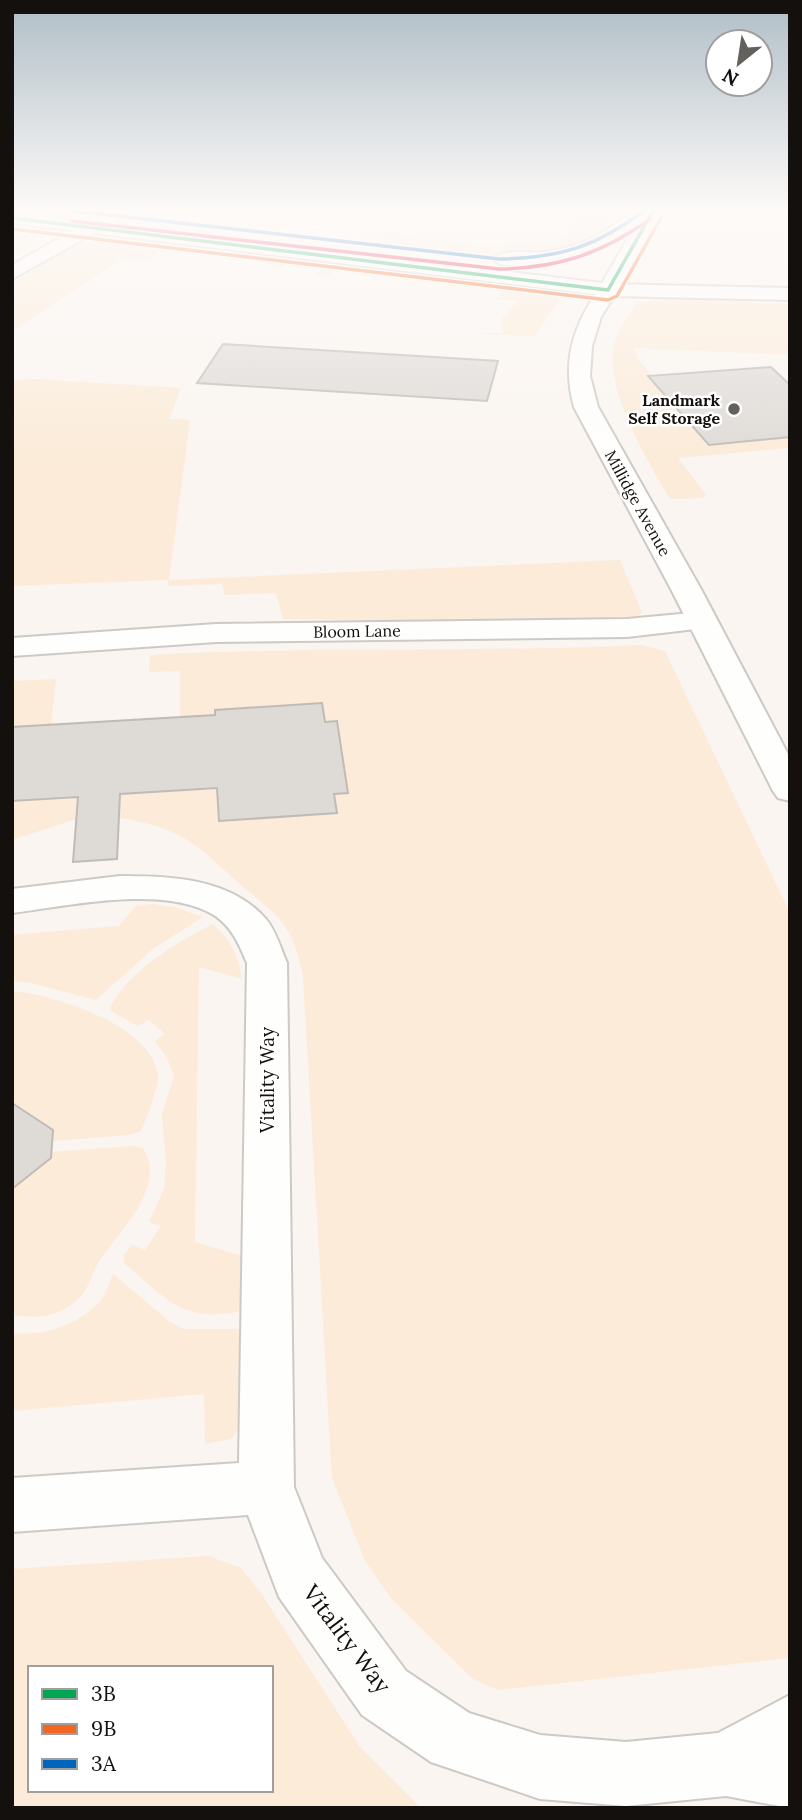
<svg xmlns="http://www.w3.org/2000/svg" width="802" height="1820" viewBox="0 0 802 1820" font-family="Lora,serif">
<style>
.green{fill:#fbebd8;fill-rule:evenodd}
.building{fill:#dedad6;stroke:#bfbbb7;stroke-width:2}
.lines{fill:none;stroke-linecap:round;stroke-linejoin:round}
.minor-casing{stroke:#cdcac6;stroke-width:4}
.tertiary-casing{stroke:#cdcac6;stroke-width:4}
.secondary-casing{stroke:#cdcac6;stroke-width:4}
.minor{fill:#fefefd;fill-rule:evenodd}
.tertiary{fill:#fefefd;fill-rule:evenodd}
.secondary{fill:#fefefd;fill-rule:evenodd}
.bus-1-casing{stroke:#fff;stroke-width:6}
.bus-2-casing{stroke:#fff;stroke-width:6}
.bus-3-casing{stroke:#fff;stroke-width:6}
.bus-4-casing{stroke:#fff;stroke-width:6}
.bus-1{stroke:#00a651;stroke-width:3.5}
.bus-2{stroke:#f26522;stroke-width:3.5}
.bus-3{stroke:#0065bd;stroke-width:3.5}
.bus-4{stroke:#e4002b;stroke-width:3.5}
.poi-dot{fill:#64605c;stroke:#fff;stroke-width:2.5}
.labels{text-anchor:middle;stroke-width:5;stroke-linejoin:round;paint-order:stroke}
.far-poi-label{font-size:16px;font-weight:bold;fill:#14100d;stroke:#fff;text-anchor:end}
.far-street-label{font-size:16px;fill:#14100d;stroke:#fff}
.street-label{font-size:19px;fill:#14100d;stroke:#fff}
.near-street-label{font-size:23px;fill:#14100d;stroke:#fff}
</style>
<rect width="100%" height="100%" fill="#faf5f0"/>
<path class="green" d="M586,211h27c-5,8 -10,21 -18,28 -33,31 -165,12 -209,6l-4,-7 3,-7 17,1 -3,5 101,9 3,-4h54z
M12,226l37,5 4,2 -41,25z
M148,226l111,13 39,9 -160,-20z
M93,236l200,25 -19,9 -6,-8 -111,-11 -3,7 -33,2 -109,71v-48l68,-42z
M328,265l211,26 15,3 6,6 -25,36 -52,-2 -3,-1h22v-15l16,-18 -22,-1 6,-8 -169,-20 -7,6 -11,-2z
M664,298l126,6v51l-156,-7 4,11 14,16 -4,1 61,68 81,-7v11l-112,10 28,37 -4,3 -32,1c-23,-40 -65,-106 -56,-153 3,-16 14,-31 23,-43z
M36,379l145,9 -12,31 21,1 -21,160 451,-20 22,52 -8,7 -121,3 -230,-3 -7,-26 -51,2 -3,-11 -54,2v-6l-156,6v-206z
M641,645l24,6 125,262v745l-292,32 -25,-11 -82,-81 -26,-37 -33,-83 -29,-502c-12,-60 -28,-60 -70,-98 -40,-37 -56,-51 -113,-60l1,-23 96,-7 2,33 117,-8 -2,-19 15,-1 -11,-72 -13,1 -3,-19 -107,7v5l-35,2v-46l-31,1 1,-17c164,-9 328,-2 491,-10z
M56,679l-5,46 -39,2v-46z
M78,797l-2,22 -64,21v-38z
M153,904l21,3 29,10 -49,31 -58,52 -65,-17 -19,-2v-46l107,-9 17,-20z
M213,924c18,17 25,30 29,55l-43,-12 -4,275 50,15 2,53c-65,14 -75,-7 -123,-47v-8l8,-10 13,5 16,-24 -12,-4 15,-33 2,-27 -4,-48 12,-38 -7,-18 -12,-17 10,-7 -16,-14 -11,6 -27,-15 -1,-4c21,-38 66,-64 103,-83z
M12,991c43,4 139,34 146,84 1,10 -12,47 -17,56l-12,4 -77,6 1,-11 -27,-18 -14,2z
M132,1146l11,2c24,39 -22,81 -41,109 -14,20 -10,34 -33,49 -17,12 -36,12 -57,9v-133l39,-30z
M113,1274l56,47 15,8h63l-1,92 -15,18 -26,5 -1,-50 -192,17v-78c31,4 70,-9 90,-34 5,-7 8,-17 11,-25z
M208,1556l33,12 20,25 99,154 61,61h-409v-239zM30,1668h241v122h-241z"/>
<path class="building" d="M223,344l275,17 -11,40 -290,-18z
M771,367l19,18v52l-81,8 -61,-69z
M322,703l3,19 12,-1 11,72 -14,1 3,19 -118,8 -2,-33 -97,6 -3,65 -44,3 5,-65 -66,4v-74l203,-12v-5z
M12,1103l41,27 -2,28 -39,31z"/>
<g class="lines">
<g class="minor-casing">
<path id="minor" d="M114,211l7,5 -3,4 -106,59v-14l94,-53z
M702,612l11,3 4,6 -4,6 -86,10 -411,5 -204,14v-18l204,-14 411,-5z
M120,876c51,0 110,2 146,43 10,12 15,30 21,44l7,524 28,71 84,113 63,42 71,22 86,7 92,-9 72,-38v113l-64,-12 -100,10 -86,-7 -109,-37 -69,-47 -83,-118 -31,-82 -236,17v-54l227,-15 8,-500c-8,-19 -15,-36 -33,-48 -50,-31 -147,-9 -202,-2v-24z"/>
</g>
<g class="tertiary-casing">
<path id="tertiary" d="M608,284l182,4v12l-176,-4 -13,21 -9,29 -2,30 8,31 104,184 88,167v43l-12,-3 -5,-7 -101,-200 -98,-184c-13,-47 0,-83 27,-121z"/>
</g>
<g class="secondary-casing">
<path id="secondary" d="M633,211h29l-44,79 -10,6 -596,-73v-10l590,70 32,-55c-35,25 -72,37 -115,37 -10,0 -19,2 -26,-6 9,-11 39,-5 52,-7 34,-4 62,-20 88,-41z"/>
</g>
<use href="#minor" class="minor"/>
<use href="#tertiary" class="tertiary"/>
<use href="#secondary" class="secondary"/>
<g class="bus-1-casing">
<path id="bus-1" d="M12,218l596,72 45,-79"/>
</g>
<g class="bus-2-casing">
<path id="bus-2" d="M12,229l596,71 9,-4 45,-80"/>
</g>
<g class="bus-3-casing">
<path id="bus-3" d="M74,211l425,48c61,-1 96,-12 145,-48"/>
</g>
<g class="bus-4-casing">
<path id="bus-4" d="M72,221l427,48c59,-1 103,-15 151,-50"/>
</g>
<use href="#bus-1" class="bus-1"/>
<use href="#bus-2" class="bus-2"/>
<use href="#bus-3" class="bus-3"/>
<use href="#bus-4" class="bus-4"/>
</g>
<linearGradient id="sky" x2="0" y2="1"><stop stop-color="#b0bec7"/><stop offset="0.45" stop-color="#fdfaf8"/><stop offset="1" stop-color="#fdfaf8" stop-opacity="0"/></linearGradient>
<rect width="802" height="466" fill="url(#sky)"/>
<circle class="poi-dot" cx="734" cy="409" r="7"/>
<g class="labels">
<g class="far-poi-label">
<text x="720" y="406">Landmark<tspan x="720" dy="18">Self Storage</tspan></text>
</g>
<g class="far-street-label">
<text transform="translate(638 503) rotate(61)" y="6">Millidge Avenue</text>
<text transform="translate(357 631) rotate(-1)" y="6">Bloom Lane</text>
</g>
<g class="street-label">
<text transform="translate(267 1080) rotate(-90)" y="7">Vitality Way</text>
</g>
<g class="near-street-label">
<text transform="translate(347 1639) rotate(53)" y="8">Vitality Way</text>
</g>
</g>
<rect width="802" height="1820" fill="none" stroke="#14100d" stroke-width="28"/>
<rect x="28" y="1666" width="245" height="126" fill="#ffffff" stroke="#a19f9e" stroke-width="2"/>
<rect x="42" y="1689" width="35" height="10" fill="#00a651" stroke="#a19f9e" stroke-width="2"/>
<text x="91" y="1701" font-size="21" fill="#14100d">3B</text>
<rect x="42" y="1724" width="35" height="10" fill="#f26522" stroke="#a19f9e" stroke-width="2"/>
<text x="91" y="1736" font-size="21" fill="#14100d">9B</text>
<rect x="42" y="1759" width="35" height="10" fill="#0065bd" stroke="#a19f9e" stroke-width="2"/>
<text x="91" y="1771" font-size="21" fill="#14100d">3A</text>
<g transform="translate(739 63) rotate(210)"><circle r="33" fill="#ffffff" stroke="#a19f9e" stroke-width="2"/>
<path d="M0-5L12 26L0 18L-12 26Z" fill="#64605c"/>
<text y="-10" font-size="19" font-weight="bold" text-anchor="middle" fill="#14100d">N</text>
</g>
</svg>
